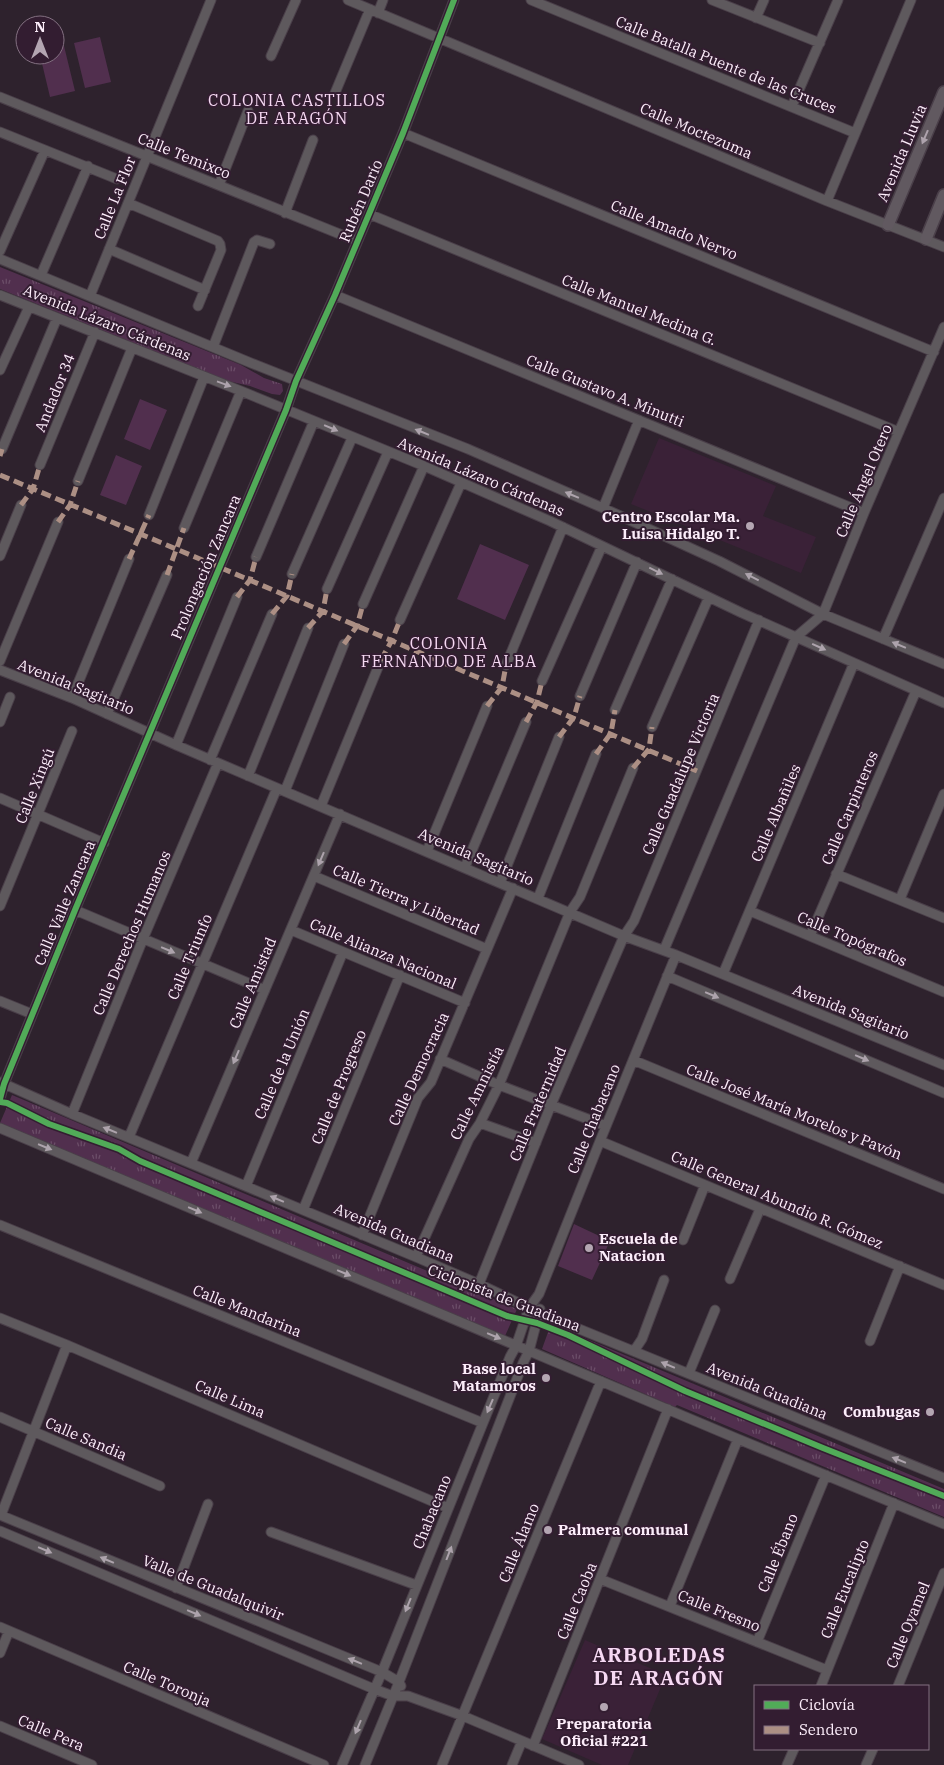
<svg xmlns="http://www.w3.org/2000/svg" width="944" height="1765" viewBox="0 0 944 1765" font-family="'IBM Plex Serif',serif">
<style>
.built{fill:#3a2137}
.grass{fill:#512f4e}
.park{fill:url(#park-tufts)}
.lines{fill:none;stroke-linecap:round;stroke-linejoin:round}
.minor-casing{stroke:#4a3f49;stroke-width:11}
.major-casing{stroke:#4a3f49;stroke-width:14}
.minor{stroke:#5e595d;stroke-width:9}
.major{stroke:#615960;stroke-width:11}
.quiet{stroke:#ac8f84;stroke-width:5;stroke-dasharray:10 5;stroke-linecap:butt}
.cycleway-casing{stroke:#331d31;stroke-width:9}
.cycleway{stroke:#51ab58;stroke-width:6}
.oneway{fill:#aea3ad}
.oneway2{fill:#ada3ac}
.poi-dot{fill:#b4a6b2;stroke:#331d31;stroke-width:2}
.labels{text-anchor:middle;stroke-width:4;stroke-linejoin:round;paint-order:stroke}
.street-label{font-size:15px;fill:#fcedfa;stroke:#331d31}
.poi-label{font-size:15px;font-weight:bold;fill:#fcedfa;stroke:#331d31;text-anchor:end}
.neighbourhood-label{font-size:16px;letter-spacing:1px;fill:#f6d9f3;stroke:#331d31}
.district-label{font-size:20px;font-weight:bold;letter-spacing:1px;fill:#f6d9f3;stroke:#331d31}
</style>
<defs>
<pattern id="park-tufts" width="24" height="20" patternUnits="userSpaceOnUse" patternTransform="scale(1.25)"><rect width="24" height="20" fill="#512f4e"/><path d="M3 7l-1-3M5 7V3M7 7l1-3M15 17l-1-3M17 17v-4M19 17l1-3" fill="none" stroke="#6b4d68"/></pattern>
</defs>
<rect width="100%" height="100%" fill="#2e222d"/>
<path class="built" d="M659,438l117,48 -13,30 53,21 -15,36 -170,-69z
M585,1640l81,35 -38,90h-26l-60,-26z"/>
<path class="grass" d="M100,37l11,45 -26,6 -11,-45z
M64,46l11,45 -25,6 -10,-42h15v-7z
M140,399l27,11 -17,40 -26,-11z
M116,455l26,11 -16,39 -26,-10z
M480,544l49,21 -24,55 -48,-21z
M574,1224l36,17 -18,39 -34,-14z"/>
<path class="park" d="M0,267l241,98 23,13 18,6 1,7 -3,4 -8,-1 -22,-8 -22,-5 -228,-92z
M12,1095l505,214 -12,27 -505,-213z
M551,1324l393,165v28l-267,-112 -2,2 -133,-58z"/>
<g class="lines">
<g class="minor-casing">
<path id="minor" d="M348,0l479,201 117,46
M531,0l324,133
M712,0l108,43
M378,13l5,-13
M756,18l8,-18
M271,56l25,-56
M335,93l35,-84
M0,97l357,144
M792,106l46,-106
M0,132l117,47
M403,133l531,219
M219,185l29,-74
M827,201l84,-201
M128,203l90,38 2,3 1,6 -23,56
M285,213l28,-73
M369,214l530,218
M109,249l96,41
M0,251l45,-101
M0,259l251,104 217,86 135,59 116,53 104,53 121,50
M41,275l47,-109
M0,295l241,96 183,75 126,55 192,92 202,90
M335,295l529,218
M90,296l121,-296
M213,347l41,-105 3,-2 13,4
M0,370l29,-63
M2,449l55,-131
M40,465l55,-133
M78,481l54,-133
M603,508l36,-88
M149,515l55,-138
M184,528l57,-137
M0,556l21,-51
M256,557l58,-136
M292,574l60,-136
M327,589l61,-137
M363,604l61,-138
M400,620l61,-137
M883,639l61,-141
M0,661l58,-139
M506,665l57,-138
M0,670l72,28 104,47 448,191 52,19 268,110
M542,681l60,-135
M580,696l57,-134
M72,698l57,-139
M615,710l57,-131
M107,714l60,-139
M0,722l10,-25
M652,727l57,-130
M176,745l61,-148
M210,760l62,-146
M248,776l60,-148
M285,791l59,-147
M0,798l104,45
M321,806l60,-146
M427,851l60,-145
M465,867l61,-145
M836,874l108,44
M314,876l173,73
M500,883l59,-146
M538,898l58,-144
M900,899l44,-105
M0,906l72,-175
M75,910l190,80
M750,911l194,81
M291,930l174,73
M810,936l106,-245
M664,950l132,-313 27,-23 41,-101 80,-186
M723,974l131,-311
M667,976l277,117
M0,1001l32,13
M440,1059l59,26 107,41
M633,1060l311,129
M0,1082l72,32 344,143 63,27 61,29 404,165
M0,1099l4,-15 71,-174 211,-500 10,-29 39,-86 68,-162 51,-133
M72,1114l71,-175 75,-176
M480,1123l56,20
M0,1128l738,311 206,85
M129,1137l148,-349
M600,1141l344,144
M191,1163l149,-349
M246,1186l97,-234
M303,1210l97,-235
M0,1225l483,198
M362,1235l56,-137 13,-16 82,-194
M683,1240l22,-55
M416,1257l53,-118 11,-16 19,-38 71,-173 10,-15 53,-129
M730,1279l30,-70
M479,1284l72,-179 73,-169 10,-15 125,-301
M0,1318l67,27 381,163
M870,1341l30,-75
M634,1351l8,-12 22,-59
M689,1373l26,-63
M0,1417l160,69
M0,1515l382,157 17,10 2,4
M1,1515l66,-170
M0,1531l374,158 19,7h15l55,20 116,49
M271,1532l145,53
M600,1579l227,91
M176,1588l32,-84
M670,1606l68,-167
M0,1627l324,138
M757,1642l69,-167
M0,1653l9,-22
M821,1686l73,-183
M898,1686l46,-113
M0,1726l92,39
M533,1746l135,-337
M342,1765l40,-93 101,-249 27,-66 6,-11 13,-38 10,-14 61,-153 76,-186
M365,1765l34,-83 124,-319 6,-12 11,-42
M442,1765l159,-384
M512,1765l10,-24
M787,1765l7,-16
M866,1765l7,-16"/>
</g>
<g class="major-casing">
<path id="major" d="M888,225l56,-133
M926,239l18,-44"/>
</g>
<use href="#minor" class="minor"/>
<use href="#major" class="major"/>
<path class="quiet" d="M0,456l2,-7
M0,475l219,92 478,204
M21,505l12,-16 7,-24
M58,522l12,-17 8,-24
M129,559l20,-44
M167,575l17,-47
M237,597l13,-17 6,-23
M272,614l15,-18 5,-22
M308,628l15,-17 4,-22
M344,644l13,-18 6,-22
M381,660l11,-20 8,-20
M487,706l15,-19 4,-22
M526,722l11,-20 5,-21
M559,737l15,-20 6,-21
M596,754l15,-21 4,-23
M633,768l16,-19 3,-22"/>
<g class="cycleway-casing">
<path id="cycleway" d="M0,1099l4,-15 71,-174 211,-500 10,-29 39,-86 68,-162 51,-133
M0,1102l7,1 42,21 70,25 21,12 367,155 30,7 31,12 117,56 138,57 121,48"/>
</g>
<use href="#cycleway" class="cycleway"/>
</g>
<defs><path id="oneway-solid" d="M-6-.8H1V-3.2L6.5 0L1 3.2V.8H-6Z" transform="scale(1.25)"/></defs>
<use class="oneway" href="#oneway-solid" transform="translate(925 137) rotate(113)"/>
<g class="oneway2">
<use href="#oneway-solid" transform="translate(224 384) rotate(20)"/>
<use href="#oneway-solid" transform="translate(331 428) rotate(23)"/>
<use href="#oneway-solid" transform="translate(422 432) rotate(-158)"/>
<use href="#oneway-solid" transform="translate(572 495) rotate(-157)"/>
<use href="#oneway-solid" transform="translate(656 571) rotate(26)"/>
<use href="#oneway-solid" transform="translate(752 577) rotate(-153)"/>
<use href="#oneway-solid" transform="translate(899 645) rotate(-157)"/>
<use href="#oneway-solid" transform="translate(819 647) rotate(24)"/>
<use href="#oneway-solid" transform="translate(321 859) rotate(113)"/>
<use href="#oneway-solid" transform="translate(168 950) rotate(23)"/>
<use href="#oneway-solid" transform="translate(712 995) rotate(23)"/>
<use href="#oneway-solid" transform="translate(236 1057) rotate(113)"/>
<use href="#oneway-solid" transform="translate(862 1058) rotate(23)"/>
<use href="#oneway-solid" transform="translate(110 1130) rotate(-158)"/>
<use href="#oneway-solid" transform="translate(45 1147) rotate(22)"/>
<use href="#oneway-solid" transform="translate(277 1199) rotate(-157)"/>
<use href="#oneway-solid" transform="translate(195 1210) rotate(23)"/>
<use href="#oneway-solid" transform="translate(344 1273) rotate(23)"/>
<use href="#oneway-solid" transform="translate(494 1336) rotate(23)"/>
<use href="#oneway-solid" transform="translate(668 1365) rotate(-157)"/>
<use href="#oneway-solid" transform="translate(490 1406) rotate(113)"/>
<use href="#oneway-solid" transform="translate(899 1460) rotate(-158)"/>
<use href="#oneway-solid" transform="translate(45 1550) rotate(23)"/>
<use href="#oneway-solid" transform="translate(449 1553) rotate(-69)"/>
<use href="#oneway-solid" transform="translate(107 1560) rotate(-157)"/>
<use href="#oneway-solid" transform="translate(408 1605) rotate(112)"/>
<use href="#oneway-solid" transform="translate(194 1613) rotate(23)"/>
<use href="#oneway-solid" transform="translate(355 1661) rotate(-158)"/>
<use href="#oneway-solid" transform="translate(358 1727) rotate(113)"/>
</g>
<g class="poi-dot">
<circle cx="750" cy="526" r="5"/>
<circle cx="589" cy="1248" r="5"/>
<circle cx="546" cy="1378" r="5"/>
<circle cx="930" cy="1412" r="5"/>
<circle cx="548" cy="1530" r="5"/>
<circle cx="604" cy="1707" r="5"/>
</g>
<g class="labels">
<g class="street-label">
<text transform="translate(726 65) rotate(22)" y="5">Calle Batalla Puente de las Cruces</text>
<text transform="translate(696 131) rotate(23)" y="5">Calle Moctezuma</text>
<text transform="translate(902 153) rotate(-67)" y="5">Avenida Lluvia</text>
<text transform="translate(184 156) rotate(22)" y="5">Calle Temixco</text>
<text transform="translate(115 198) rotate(-68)" y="5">Calle La Flor</text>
<text transform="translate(361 201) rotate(-67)" y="5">Rubén Darío</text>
<text transform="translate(674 230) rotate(22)" y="5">Calle Amado Nervo</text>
<text transform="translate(639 310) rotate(22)" y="5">Calle Manuel Medina G.</text>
<text transform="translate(107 323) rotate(22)" y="5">Avenida Lázaro Cárdenas</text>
<text transform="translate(605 391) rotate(22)" y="5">Calle Gustavo A. Minutti</text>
<text transform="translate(55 393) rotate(-68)" y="5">Andador 34</text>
<text transform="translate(481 477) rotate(23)" y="5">Avenida Lázaro Cárdenas</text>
<text transform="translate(864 481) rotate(-67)" y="5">Calle Ángel Otero</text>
<text transform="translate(206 567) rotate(-67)" y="5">Prolongación Zancara</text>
<text transform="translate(76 687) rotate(22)" y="5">Avenida Sagitario</text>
<text transform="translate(681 774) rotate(-67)" y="5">Calle Guadalupe Victoria</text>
<text transform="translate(35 786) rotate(-68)" y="5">Calle Xingú</text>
<text transform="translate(850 808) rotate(-67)" y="5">Calle Carpinteros</text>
<text transform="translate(776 813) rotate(-67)" y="5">Calle Albañiles</text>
<text transform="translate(476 857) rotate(23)" y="5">Avenida Sagitario</text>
<text transform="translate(406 900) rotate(23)" y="5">Calle Tierra y Libertad</text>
<text transform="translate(65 903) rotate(-67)" y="5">Calle Valle Zancara</text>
<text transform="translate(132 933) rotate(-67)" y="5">Calle Derechos Humanos</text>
<text transform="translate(852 939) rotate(23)" y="5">Calle Topógrafos</text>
<text transform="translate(383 954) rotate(23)" y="5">Calle Alianza Nacional</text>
<text transform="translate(190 957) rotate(-67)" y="5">Calle Triunfo</text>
<text transform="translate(253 983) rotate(-67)" y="5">Calle Amistad</text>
<text transform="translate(851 1012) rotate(22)" y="5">Avenida Sagitario</text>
<text transform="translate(282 1064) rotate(-67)" y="5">Calle de la Unión</text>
<text transform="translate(419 1069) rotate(-65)" y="5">Calle Democracia</text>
<text transform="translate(339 1087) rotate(-68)" y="5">Calle de Progreso</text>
<text transform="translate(477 1093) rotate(-64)" y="5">Calle Amnistía</text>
<text transform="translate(538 1104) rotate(-67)" y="5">Calle Fraternidad</text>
<text transform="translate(794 1112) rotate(22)" y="5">Calle José María Morelos y Pavón</text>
<text transform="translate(594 1119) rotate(-68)" y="5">Calle Chabacano</text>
<text transform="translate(777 1200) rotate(23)" y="5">Calle General Abundio R. Gómez</text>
<text transform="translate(394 1233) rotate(23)" y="5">Avenida Guadiana</text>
<text transform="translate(504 1298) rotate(21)" y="5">Ciclopista de Guadiana</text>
<text transform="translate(247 1311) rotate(22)" y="5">Calle Mandarina</text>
<text transform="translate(767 1391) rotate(22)" y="5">Avenida Guadiana</text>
<text transform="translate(230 1399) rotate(23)" y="5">Calle Lima</text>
<text transform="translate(86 1439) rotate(23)" y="5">Calle Sandia</text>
<text transform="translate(432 1512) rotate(-68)" y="5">Chabacano</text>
<text transform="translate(519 1543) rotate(-68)" y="5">Calle Álamo</text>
<text transform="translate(778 1553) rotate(-68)" y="5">Calle Ébano</text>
<text transform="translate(213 1588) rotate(22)" y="5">Valle de Guadalquivir</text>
<text transform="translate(845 1589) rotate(-68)" y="5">Calle Eucalipto</text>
<text transform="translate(577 1601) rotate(-68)" y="5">Calle Caoba</text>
<text transform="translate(719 1611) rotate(22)" y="5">Calle Fresno</text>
<text transform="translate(908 1625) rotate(-68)" y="5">Calle Oyamel</text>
<text transform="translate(167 1684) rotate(23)" y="5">Calle Toronja</text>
<text transform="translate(51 1733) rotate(23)" y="5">Calle Pera</text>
</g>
<g class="poi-label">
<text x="740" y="522">Centro Escolar Ma.<tspan x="740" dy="17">Luisa Hidalgo T.</tspan></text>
<text x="599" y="1244" text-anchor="start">Escuela de<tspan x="599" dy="17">Natacion</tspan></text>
<text x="536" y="1374">Base local<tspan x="536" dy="17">Matamoros</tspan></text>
<text x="920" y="1417">Combugas</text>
<text x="558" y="1535" text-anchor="start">Palmera comunal</text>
<text x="604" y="1729" text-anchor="middle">Preparatoria<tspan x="604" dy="17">Oficial #221</tspan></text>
</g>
<g class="neighbourhood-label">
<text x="297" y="106">COLONIA CASTILLOS<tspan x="297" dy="18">DE ARAGÓN</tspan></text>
<text x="449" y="649">COLONIA<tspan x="449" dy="18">FERNANDO DE ALBA</tspan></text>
</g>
<g class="district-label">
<text x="659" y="1662">ARBOLEDAS<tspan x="659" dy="23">DE ARAGÓN</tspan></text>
</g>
</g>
<rect x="754" y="1685" width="175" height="65" fill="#331d31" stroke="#837081"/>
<rect x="764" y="1701" width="25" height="8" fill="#51ab58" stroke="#837081"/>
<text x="799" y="1710" font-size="15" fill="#fcedfa">Ciclovía</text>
<rect x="764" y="1726" width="25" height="8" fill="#ac8f84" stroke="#837081"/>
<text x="799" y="1735" font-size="15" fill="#fcedfa">Sendero</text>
<g transform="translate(40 40)"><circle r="24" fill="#331d31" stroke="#837081"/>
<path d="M0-4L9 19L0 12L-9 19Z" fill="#b4a6b2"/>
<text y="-8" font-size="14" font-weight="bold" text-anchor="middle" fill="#fcedfa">N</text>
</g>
</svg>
